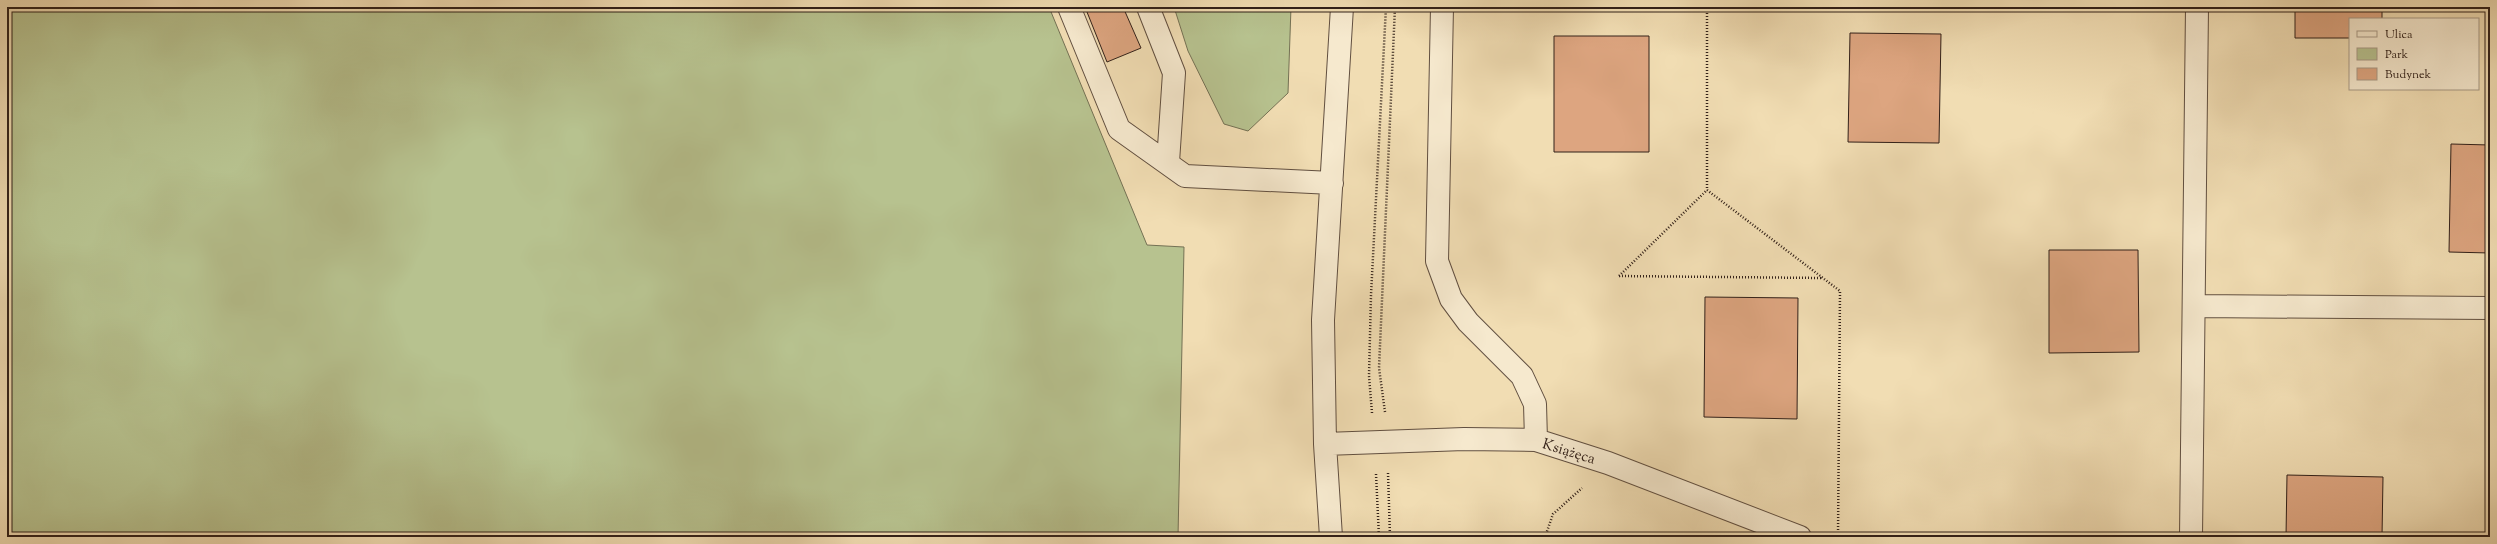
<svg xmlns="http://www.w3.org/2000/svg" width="2497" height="544" viewBox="0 0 2497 544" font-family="'Sorts Mill Goudy',serif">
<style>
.green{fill:#b7c28f;stroke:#747154}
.building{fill:#dda580;stroke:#312019}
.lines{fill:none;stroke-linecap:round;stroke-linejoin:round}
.minor-casing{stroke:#614f40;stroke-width:24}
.path{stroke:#312019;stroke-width:2.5;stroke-dasharray:1 2;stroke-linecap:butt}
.minor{stroke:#f6e9ce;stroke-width:22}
.labels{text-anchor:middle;stroke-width:4;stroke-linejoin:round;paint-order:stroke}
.street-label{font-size:15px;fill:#312019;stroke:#f6e9ce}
</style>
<rect width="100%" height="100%" fill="#f1ddb3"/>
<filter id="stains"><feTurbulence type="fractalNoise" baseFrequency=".005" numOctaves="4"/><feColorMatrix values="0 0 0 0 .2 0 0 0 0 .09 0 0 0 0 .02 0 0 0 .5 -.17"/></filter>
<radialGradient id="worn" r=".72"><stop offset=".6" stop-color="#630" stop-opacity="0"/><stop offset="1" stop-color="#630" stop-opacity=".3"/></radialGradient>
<path class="green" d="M7,7h1042l98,238 37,2 -6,290h-1171z
M1174,7h117l-3,86 -40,38 -24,-7 -36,-73z"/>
<path class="building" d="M1085,7h38l18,41 -34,14z
M2295,7h87v12h-32v19h-55z
M1850,33l91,1 -2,109 -91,-1z
M1554,36h95v116h-95z
M2451,144l39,1v108l-41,-1z
M2049,250h89l1,102 -90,1z
M1705,297l93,1 -1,121 -93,-2z
M2287,475l96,2 -1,60h-96z"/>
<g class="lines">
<g class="minor-casing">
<path id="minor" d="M1069,7l50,122 66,47 147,7
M1148,7l26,66 -6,89
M1442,7l-5,254 14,38 17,23 54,54 13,28 1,36
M2195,306l295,2
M1325,444l139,-5 72,1 72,23 192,74
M1331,537l-6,-93 -2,-124 19,-313
M2191,537l6,-530"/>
</g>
<path class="path" d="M1707,7v183l133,101 -2,246
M1619,276l203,2
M1619,276l88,-86
M1385,412l-6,-44 16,-361
M1372,413l-3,-37 2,-81 15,-288
M1388,473l2,64
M1376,474l3,63
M1545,537l8,-23 29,-26"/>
<use href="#minor" class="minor"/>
</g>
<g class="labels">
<g class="street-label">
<text transform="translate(1569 451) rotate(17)" y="5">Książęca</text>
</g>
</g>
<rect width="2497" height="544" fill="none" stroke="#f1ddb3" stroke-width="24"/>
<rect x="8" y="8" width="2481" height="528" fill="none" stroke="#312019" stroke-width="2"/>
<rect x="12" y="12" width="2473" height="520" fill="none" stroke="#312019"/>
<rect x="2349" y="18" width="130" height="72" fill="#f6e9ce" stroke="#a79986"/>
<rect x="2357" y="31" width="20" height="6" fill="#f6e9ce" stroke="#a79986"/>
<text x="2385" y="38" font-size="12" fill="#312019">Ulica</text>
<rect x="2357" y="48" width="20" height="12" fill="#b7c28f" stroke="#a79986"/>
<text x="2385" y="58" font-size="12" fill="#312019">Park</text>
<rect x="2357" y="68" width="20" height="12" fill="#dda580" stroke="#a79986"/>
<text x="2385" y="78" font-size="12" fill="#312019">Budynek</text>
<rect width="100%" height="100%" filter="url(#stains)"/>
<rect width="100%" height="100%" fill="url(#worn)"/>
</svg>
